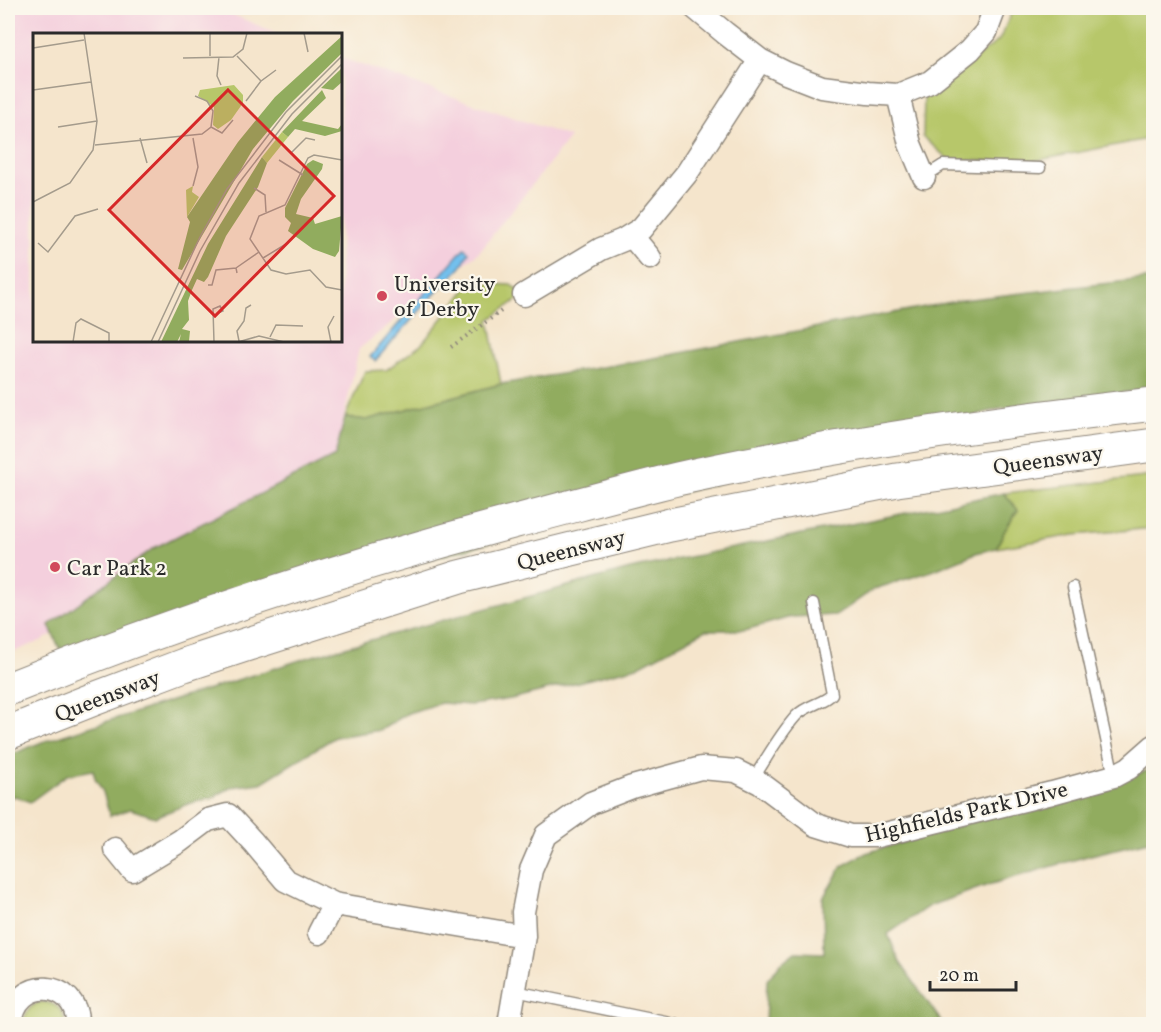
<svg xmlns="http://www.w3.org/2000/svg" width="1161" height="1032" viewBox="0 0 1161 1032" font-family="Vollkorn,serif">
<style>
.built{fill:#f4cfdd}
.green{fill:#b7c76a;stroke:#71794a;stroke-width:1.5}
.forest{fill:#91ac5e;stroke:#5e6c44;stroke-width:1.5}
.water{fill:#73c0ed;stroke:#4f768c;stroke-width:1.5}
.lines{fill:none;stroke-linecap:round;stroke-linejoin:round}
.lane-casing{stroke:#90887c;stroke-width:13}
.street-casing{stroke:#90887c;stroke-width:25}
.highway-casing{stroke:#90887c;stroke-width:35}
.path{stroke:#90887c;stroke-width:4;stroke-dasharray:1.5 4.5;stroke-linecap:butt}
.lane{stroke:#fff;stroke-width:10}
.street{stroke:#fff;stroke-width:22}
.highway{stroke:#fff;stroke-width:33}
.poi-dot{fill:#d1495b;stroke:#fbf7ec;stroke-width:2}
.labels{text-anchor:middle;stroke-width:4.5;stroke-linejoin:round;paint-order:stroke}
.poi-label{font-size:22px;fill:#2b2b2b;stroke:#fbf7ec;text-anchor:start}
.street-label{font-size:22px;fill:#2b2b2b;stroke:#fbf7ec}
.inset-road{fill:none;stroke:#a49b8c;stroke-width:1.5}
.view{fill:#d62828;fill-opacity:0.15;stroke:#d62828;stroke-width:3}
.inset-edge{fill:none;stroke:#2b2b2b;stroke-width:3}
</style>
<rect width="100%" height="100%" fill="#fbf7ec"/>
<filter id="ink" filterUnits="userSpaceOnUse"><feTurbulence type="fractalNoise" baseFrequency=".0167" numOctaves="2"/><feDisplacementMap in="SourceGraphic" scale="12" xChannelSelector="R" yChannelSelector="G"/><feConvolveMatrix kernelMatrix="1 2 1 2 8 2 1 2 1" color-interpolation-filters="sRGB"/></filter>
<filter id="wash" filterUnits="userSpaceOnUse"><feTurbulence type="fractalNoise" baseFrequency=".008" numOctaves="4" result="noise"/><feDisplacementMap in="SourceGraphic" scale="24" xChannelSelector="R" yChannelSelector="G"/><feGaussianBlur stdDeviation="1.35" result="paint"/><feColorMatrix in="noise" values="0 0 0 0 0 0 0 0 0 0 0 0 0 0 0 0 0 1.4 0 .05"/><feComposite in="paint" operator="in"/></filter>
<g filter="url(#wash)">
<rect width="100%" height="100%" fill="#f5e5cc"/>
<path class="built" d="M8,8h209l61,26h-244v306h306l1,-282 229,79 -91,115 -120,97 -24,107 -292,184 -35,14z"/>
<path class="green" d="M1011,8h142v130l-124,24 -80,-2 -26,-23 1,-40 75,-57 11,-23z
M471,283l40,2 13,10 -35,25 12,64 -135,36 -21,-3 20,-46 21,-1 35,-25z
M1153,476v52l-79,7 -78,13 9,-18 13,-20 -14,-17z
M40,1002c15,0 24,7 25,22h-41c0,-11 5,-18 16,-22z"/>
<path class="forest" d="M1153,278v111l-154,20 -936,247 -14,-31 105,-77 181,-92 10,-39 21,3 135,-36 137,-23 324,-61z
M1004,493l14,17 -13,20 -9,18 -20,5 -44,18 -58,18 -37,26 -46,2 -46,13h-39l-69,37 -126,32 -39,6 -31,-2 -33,10 -27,17 -46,7 -74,46 -30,4 -17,10 -26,7 -33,13 -25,-8 -20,7 -7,-24 -8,-14 -2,-8 -26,5 -37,27 -15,-6 -7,3v-43l34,-14 274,-87 314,-86z
M1153,765v75l-62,15 -103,30 -59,21 -41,28 11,27 44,63h-178l2,-44 14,-17 14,-11 29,1 -1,-55 19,-32 24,-13 280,-82z"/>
<path class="water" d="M464,248l5,4 -8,15 -29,30 -57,64 -5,-4z"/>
</g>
<g filter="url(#ink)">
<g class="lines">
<g class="lane-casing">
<path id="lane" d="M924,177l19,-12 97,3
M1073,587l41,189
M753,779c14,-21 26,-44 43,-63 10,-11 29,-13 36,-22l-18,-91
M515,991l161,33"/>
</g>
<g class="street-casing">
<path id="street" d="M695,8l30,25 35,27 26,13 36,14 46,6 30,2 32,-13 40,-32 16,-18 9,-24
M898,95l12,49 14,33
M631,235l19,23
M524,295l77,-46 22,-9 18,-11 46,-56 73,-113
M115,849l17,21 48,-29 28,-21 20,-5 25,27 32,38 49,24
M319,933l15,-29 190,32
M11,1024c3,-50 68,-44 66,0
M509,1024l15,-88 -1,-24 8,-42 15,-35 45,-32 41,-16 69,-19 35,3 24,12 56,42 35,11h26l175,-43 62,-17 15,-8 25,-22"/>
</g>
<g class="highway-casing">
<path id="highway" d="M8,689c165,-67 335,-122 508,-168 54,-14 107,-29 161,-42 157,-35 317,-57 477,-75
M8,733l86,-34 90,-34 61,-20 214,-68 129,-32 82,-20 227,-45 257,-35"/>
</g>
<path class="path" d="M1018,14l12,-6
M451,347l53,-38"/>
<use href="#lane" class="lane"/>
<use href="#street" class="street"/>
<use href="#highway" class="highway"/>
</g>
</g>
<g class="poi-dot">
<circle cx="382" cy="296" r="6"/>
<circle cx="55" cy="567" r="6"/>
</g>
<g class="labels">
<g class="poi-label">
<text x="394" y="291">University<tspan x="394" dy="25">of Derby</tspan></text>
<text x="67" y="575">Car Park 2</text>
</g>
<g class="street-label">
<text transform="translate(1048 459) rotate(-8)" y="8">Queensway</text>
<text transform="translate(571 549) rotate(-14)" y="8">Queensway</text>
<text transform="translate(107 695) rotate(-21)" y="8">Queensway</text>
<text transform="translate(966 811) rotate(-13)" y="8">Highfields Park Drive</text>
</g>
</g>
<g transform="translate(33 33)">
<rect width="309" height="309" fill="#f5e5cc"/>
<path d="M201,52l9,10v8l-12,17 -13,9 -5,-4 1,-18 -16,-11 2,-6zM249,99l6,5 -21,26 -5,-6zM160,153l-1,6 7,5 -12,20 -1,-27z" fill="#b7c76a"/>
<path d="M309,3v17l-49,48 -40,48 -71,121 -4,-1 12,-47 -3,-5 51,-75 37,-45zM309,35v14l-9,8 -12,-2zM289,57l4,8 -24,23 36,8 4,-5v7l-17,5 -30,-7 -7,8 -6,-5zM229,124l5,6 -9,24 -32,49 -18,41 -4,5 -7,-3 -5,11 -4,11 1,19 -7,9 8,2 -1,10 -10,1 2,-8 -4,8h-16l47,-98zM280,127l10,4 -1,5 -21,30 -5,15 17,4 2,6 27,-8 -3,35 -4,6 -22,-8 -25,-18 3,-8 -6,-6v-9l22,-44z" fill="#91ac5e"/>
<path class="inset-road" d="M177,0v23M271,0l4,19M0,15l51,-8M204,23l24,25 15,-11M186,24l-2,19 4,9M150,25l50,-1 10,-8 4,-16M0,57l58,-8M213,68l15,-20M25,94l39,-6M178,94l11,6 11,-13M107,105l7,25M62,112l107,-11 9,-7 2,-16 -6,-10 -12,-5M258,120l15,-15 9,2M246,127l24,15M309,127l-28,-5 -6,3 -23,47 -26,11 -9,23 21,31 15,4 24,-4 16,17 16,3M160,153l5,-19 -5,-29M221,155l11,7 1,17M0,169l37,-19 23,-33 4,-29 -13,-88M5,210l10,9 27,-36 23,-7M230,225l23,-14M204,240l-1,-5 23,-16M175,252h4l4,-15 20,-2M237,304l6,-12 27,1M206,308l-2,-10 7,-10 2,-13 5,-3M40,309l3,-19 5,-4 28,14v9M118,309l49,-105 27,-48 59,-77 56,-56M125,309l42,-91 39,-68 53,-69 50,-50M181,309l-1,-33 7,-3 3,5 -7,3M205,309l21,-6 25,6M298,309l-3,-15 6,-11"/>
<path class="view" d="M195,57l106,106 -119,120 -106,-106z"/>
<rect width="309" height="309" class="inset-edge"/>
</g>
<rect width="1161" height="1032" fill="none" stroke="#fbf7ec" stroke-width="30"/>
<path d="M930 981v9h86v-9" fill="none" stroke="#2b2b2b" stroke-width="3"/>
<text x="939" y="981" font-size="18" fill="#2b2b2b" stroke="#fbf7ec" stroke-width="4.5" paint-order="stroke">20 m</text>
</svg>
